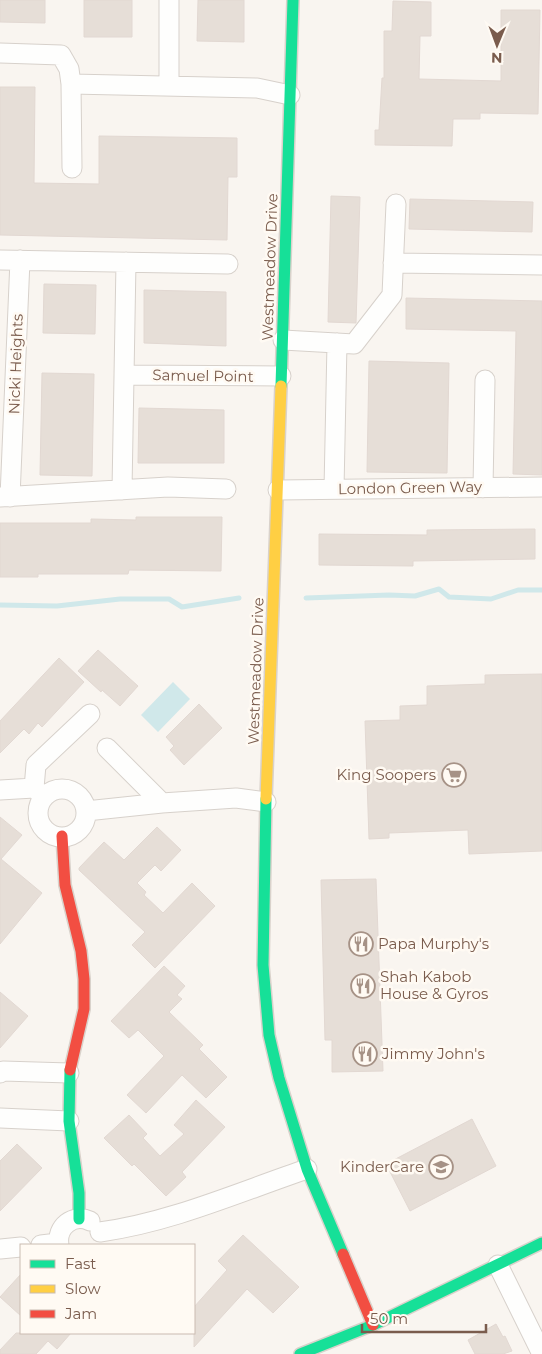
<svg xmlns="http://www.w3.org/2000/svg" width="542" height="1354" viewBox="0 0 542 1354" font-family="Montserrat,sans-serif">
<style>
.water{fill:#d0e8ea}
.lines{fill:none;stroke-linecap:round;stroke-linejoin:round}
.stream{stroke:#d0e8ea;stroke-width:5}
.building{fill:#e6ded7;stroke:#e2d8d2}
.street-casing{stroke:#d7d1cb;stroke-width:21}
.fast-casing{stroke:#d9d2cb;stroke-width:14}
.slow-casing{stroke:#d9d2cb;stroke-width:14}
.jam-casing{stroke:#d9d2cb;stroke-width:14}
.street{stroke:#fefefd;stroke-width:19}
.fast{stroke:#16e098;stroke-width:11}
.slow{stroke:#ffcf43;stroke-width:11}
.jam{stroke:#f24e42;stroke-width:11}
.labels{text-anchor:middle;stroke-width:5;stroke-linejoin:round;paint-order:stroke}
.street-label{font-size:15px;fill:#7a5c4d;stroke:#fffaf3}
.poi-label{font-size:15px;fill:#7a5c4d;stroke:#fffaf3;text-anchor:start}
</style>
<rect width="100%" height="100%" fill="#f9f5f0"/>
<path class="water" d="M173,682l17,17 -32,33 -17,-17z"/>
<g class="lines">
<path class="stream" d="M306,598l83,-3 26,1 24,-7 10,8 42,2 27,-9h24
M0,605l57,1 63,-7h49l13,8 57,-9"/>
</g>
<path class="building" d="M0,0h45v23l-45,-1z
M84,0h48v37h-48z
M198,0h46v42l-47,-1z
M393,1l38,1v34h-11l-1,43 82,2v-71h39l-2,104 -58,-1v6h-27l-1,27 -77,-1v-15h4l3,-52h2v-47h8z
M0,87h35l-1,96 65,1v-48l138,2v39h-9l-1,63 -227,-5z
M331,196l29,1 -4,126 -28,-1z
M410,199l123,3 -1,30 -123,-3z
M44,284l52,1 -1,49 -52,-1z
M144,290l82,2v54l-82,-3z
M406,298l136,3v174l-29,-1 3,-143 -110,-2z
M369,361l80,2 -2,110 -80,-1z
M42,373l52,1 -2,102 -52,-1z
M139,408l85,2v53h-86z
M136,517h86l-1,54 -92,-1 -1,4h-90v3h-38v-54h91v-4l45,1z
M535,529v30l-122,2v5l-94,-1v-31l108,1v-5z
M98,650l40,36 -18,20 -18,-16 -1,2 -23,-21z
M59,658l25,24 -42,45 -4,-4 -9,11 -5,-5 -24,24v-32z
M542,674v177l-73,3 -1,-24 -79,3v5l-20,1 -4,-118 35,-1v-14l27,-1v-19l58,-2v-9z
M199,704l23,24 -38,37 -14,-15 4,-4 -8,-9z
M0,817l22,18 -21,24 41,34 -42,51z
M157,827l24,23 -20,21 -6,-6 -18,18 9,9 -2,3 19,18 29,-30 23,23 -60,62 -23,-23 13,-13 -66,-62v-2l25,-26 20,18z
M376,879l7,192 -51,1v-32h-7l-4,-160z
M164,966l21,20 -8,9 5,4 -13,13 34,33 -4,4 28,28 -21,21 -24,-23 -36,38 -19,-18 37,-39 -26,-26 -9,8 -18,-17z
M0,992l28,24 -28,32z
M196,1100l29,27 -43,45 4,5 -20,19 -32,-32 -2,2 -28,-28 25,-23 18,19 -4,4 17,18 24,-22 -10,-9z
M472,1119l24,47 -86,45 -24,-47z
M17,1144l25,24 -42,43v-50z
M243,1235l56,52 -26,26 -26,-24 -53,58v-40l33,-37 -9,-9z
M21,1274v42l-21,-19z
M496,1324l7,13 2,-1 7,15 -9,3h-28l-7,-14z
M16,1333h55l-14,16 -9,-8 -12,13h-36v-4z"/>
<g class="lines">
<g class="street-casing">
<path id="street" d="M0,53l61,2 8,14 2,15 186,4 33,7
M71,84l1,84
M169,86v-86
M0,260l228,4
M393,263l149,2
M283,340l71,4 38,-49 4,-91
M124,375l157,1
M483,488l2,-108
M334,489l3,-146
M122,490l4,-228
M278,490l264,-3
M0,497l168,-10 58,2
M10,497l10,-237
M107,748l55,55
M34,788l2,-23 54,-51
M38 813a24 24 0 1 1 48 0a24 24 0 1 1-48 0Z
M0,790l34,-2 9,8
M86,811l76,-8 74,-5 30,4
M0,1073l3,-2 66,2
M0,1118l69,3
M100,1232c72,-10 139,-40 207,-63
M41,1245l17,-2
M59,1245c-3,-18 14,-32 31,-24
M0,1249l21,-2
M498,1265l44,89"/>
</g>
<g class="fast-casing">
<path id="fast" d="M281,386l12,-386
M266,799l-3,166 6,70 10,43 28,91 36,85
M70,1070l-1,51 10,72v26
M300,1354l73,-29 169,-82"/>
</g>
<g class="slow-casing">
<path id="slow" d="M266,799l15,-413"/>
</g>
<g class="jam-casing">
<path id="jam" d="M62,836l3,49 16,66 3,28v30l-14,61
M343,1254l30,71"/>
</g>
<use href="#street" class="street"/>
<use href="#fast" class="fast"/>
<use href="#slow" class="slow"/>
<use href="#jam" class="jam"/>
</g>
<defs>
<g id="supermarket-ring" transform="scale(1.25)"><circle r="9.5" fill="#fffaf3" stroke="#a69286" stroke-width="1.5"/><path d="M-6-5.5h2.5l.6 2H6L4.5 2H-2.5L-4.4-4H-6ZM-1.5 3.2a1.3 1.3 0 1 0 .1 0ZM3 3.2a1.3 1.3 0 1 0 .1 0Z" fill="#a69286"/></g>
<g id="restaurant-ring" transform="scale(1.25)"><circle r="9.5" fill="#fffaf3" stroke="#a69286" stroke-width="1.5"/><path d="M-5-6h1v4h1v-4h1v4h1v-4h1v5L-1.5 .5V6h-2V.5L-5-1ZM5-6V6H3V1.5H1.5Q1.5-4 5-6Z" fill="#a69286"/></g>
<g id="school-ring" transform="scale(1.25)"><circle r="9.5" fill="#fffaf3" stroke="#a69286" stroke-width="1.5"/><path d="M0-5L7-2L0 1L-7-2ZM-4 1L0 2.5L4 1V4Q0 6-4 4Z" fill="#a69286"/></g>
</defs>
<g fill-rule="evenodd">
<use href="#supermarket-ring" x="454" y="775"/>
<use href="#restaurant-ring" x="361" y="944"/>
<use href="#restaurant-ring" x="363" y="986"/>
<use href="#restaurant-ring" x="365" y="1054"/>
<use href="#school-ring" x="441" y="1167"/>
</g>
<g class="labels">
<g class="street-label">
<text transform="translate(270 267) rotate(-88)" y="5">Westmeadow Drive</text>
<text transform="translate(16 364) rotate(-88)" y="5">Nicki Heights</text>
<text transform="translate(203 376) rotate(1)" y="5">Samuel Point</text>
<text transform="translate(410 488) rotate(-1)" y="5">London Green Way</text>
<text transform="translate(256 671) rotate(-88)" y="5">Westmeadow Drive</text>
</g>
<g class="poi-label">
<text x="436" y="780" text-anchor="end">King Soopers</text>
<text x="378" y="949">Papa Murphy's</text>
<text x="380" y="982">Shah Kabob<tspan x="380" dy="17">House &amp; Gyros</tspan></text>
<text x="382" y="1059">Jimmy John's</text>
<text x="424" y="1172" text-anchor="end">KinderCare</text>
</g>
</g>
<rect x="20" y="1244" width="175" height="90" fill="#fffaf3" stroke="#cabbb1"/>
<rect x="30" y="1260" width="25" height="8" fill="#16e098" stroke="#cabbb1"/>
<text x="65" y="1269" font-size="15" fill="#7a5c4d">Fast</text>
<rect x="30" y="1285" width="25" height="8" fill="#ffcf43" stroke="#cabbb1"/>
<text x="65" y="1294" font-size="15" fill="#7a5c4d">Slow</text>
<rect x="30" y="1310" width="25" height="8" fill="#f24e42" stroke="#cabbb1"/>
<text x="65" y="1319" font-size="15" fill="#7a5c4d">Jam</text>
<g transform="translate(497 45) rotate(181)" stroke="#fffaf3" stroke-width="4" paint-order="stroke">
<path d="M0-4L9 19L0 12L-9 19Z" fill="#7a5c4d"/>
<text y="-8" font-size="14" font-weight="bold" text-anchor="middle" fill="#7a5c4d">N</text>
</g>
<path d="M362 1324v8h124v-8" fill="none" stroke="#7a5c4d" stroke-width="2.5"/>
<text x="370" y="1324" font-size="15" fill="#7a5c4d" stroke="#fffaf3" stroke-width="4" paint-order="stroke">50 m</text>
</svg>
